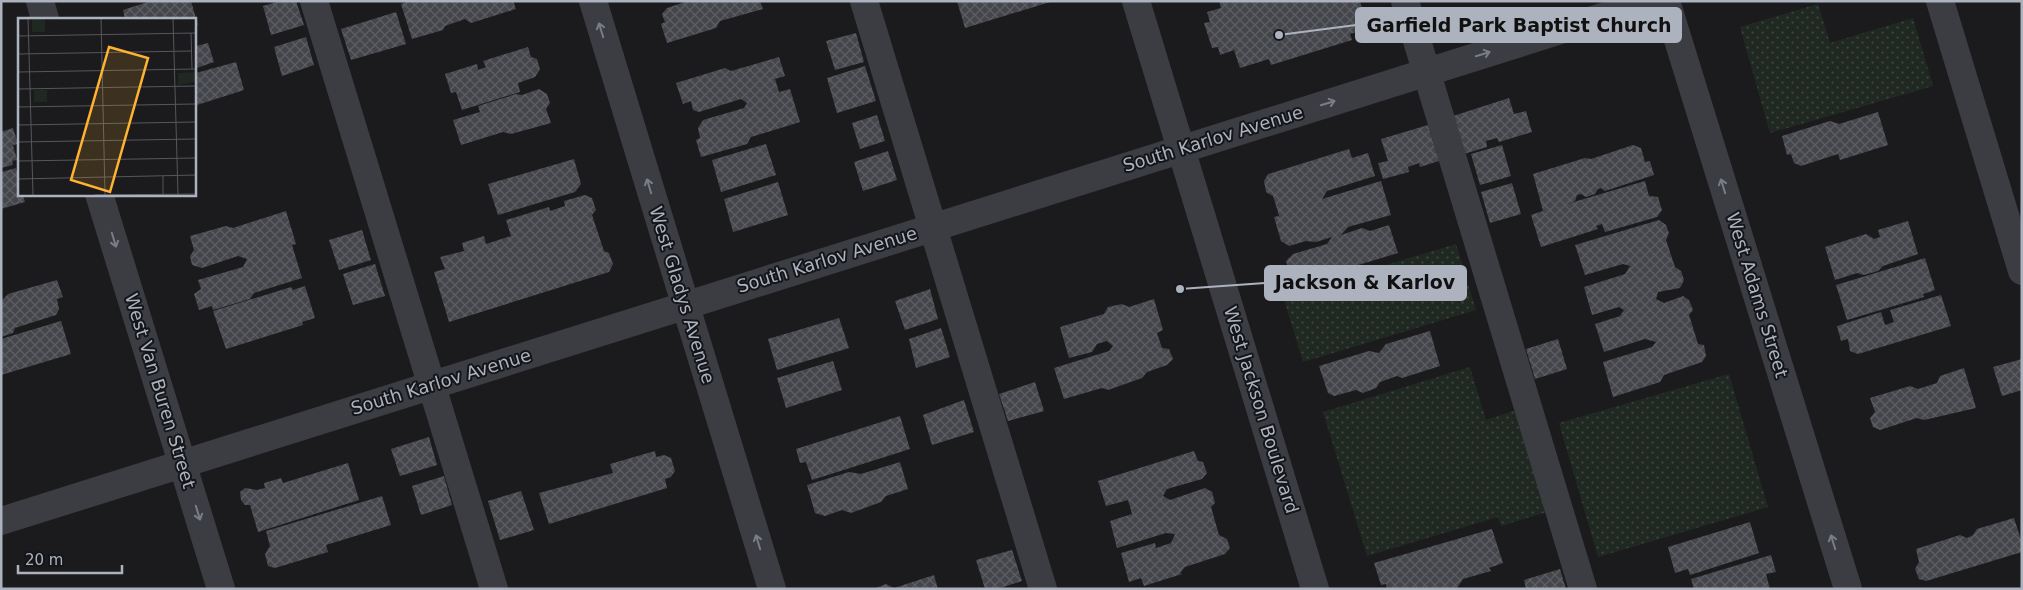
<svg xmlns="http://www.w3.org/2000/svg" width="2023" height="590" viewBox="0 0 2023 590" font-family="'DejaVu Sans',sans-serif">
<style>
.grass{fill:url(#grass-dots)}
.building{fill:url(#building-cross-hatch)}
.lines{fill:none;stroke-linecap:round;stroke-linejoin:round}
.minor{stroke:#3b3d43;stroke-width:28}
.oneway{stroke:#797d87}
.labels{text-anchor:middle;stroke-width:4;stroke-linejoin:round;paint-order:stroke}
.street-label{font-size:18px;fill:#acb2be;stroke:#151619}
.inset-road{fill:none;stroke:#55575d;stroke-width:1}
.view{fill:#ffb331;fill-opacity:0.15;stroke:#ffb331;stroke-width:2.5}
.inset-edge{fill:none;stroke:#acb2be;stroke-width:2.5}
.leader{fill:none;stroke:#acb2be;stroke-width:2}
.callout-dot{fill:#acb2be;stroke:#151619;stroke-width:2}
.callout{fill:#acb2be;stroke:#acb2be;stroke-width:2}
.callout-label{font-size:19px;text-anchor:middle;font-weight:bold;fill:#111}
</style>
<defs>
<pattern id="grass-dots" width="8" height="8" patternUnits="userSpaceOnUse" patternTransform="scale(1.25)"><rect width="8" height="8" fill="#202921"/><path d="M2 2h.1M6 6h.1" fill="none" stroke="#3e463f" stroke-width="1.8" stroke-linecap="round"/></pattern>
<pattern id="building-cross-hatch" width="8" height="8" patternUnits="userSpaceOnUse" patternTransform="scale(1.25)"><rect width="8" height="8" fill="#44464b"/><path d="M0 0l8 8M0 8l8-8" fill="none" stroke="#5c5e63"/></pattern>
</defs>
<rect width="100%" height="100%" fill="#1b1b1d"/>
<path class="grass" d="M1818,4l12,39 83,-25 20,68 -163,47 -30,-106z
M1456,244l20,66 -173,52 -20,-66z
M1470,367l16,53 30,-10 31,102 -46,14 -3,-9 -131,39 -44,-144z
M1729,374l39,133 -170,50 -39,-134z"/>
<path class="building" d="M151,1h40l7,24 -4,1v-7h-69l-2,-9z
M280,1h16l8,24 -33,10 -8,-29z
M409,1h104l3,8 -45,14 -6,-4 -20,7 -2,4 -31,9 -11,-35z
M688,1h72l3,8 -43,12 -4,7 -49,15 -6,-19 4,-2 -3,-8 5,-6z
M957,1h93v1l-85,26z
M1219,1h141l8,28 -18,5 2,6 -81,25 -2,-6 -29,9 -6,-18 -14,5 -2,-8 -6,1 -8,-25 6,-1 -3,-10 14,-4z
M396,12l10,32 -55,16 -10,-31z
M856,33l8,29 -29,8 -9,-29z
M306,37l8,28 -32,11 -8,-29z
M194,41l2,5 12,-3 6,19 -20,7z
M528,47l3,10 6,2 3,10 -5,8 -17,6 2,9 -58,18 -6,-18 -5,1 -6,-19 32,-10 1,6 8,-3 -3,-6z
M779,57l6,19 -10,3 4,13 11,-3 10,33 -49,15 -4,7 -46,13 -5,-17 4,-2 -2,-10 5,-8 41,-12 3,-5 -6,-4 -42,13 -6,-2 -2,-9 -8,3 -7,-21 49,-15 6,3z
M236,62l8,28 -50,16v-34l2,1z
M865,66l11,35 -39,12 -10,-35z
M539,89l8,5 3,9 -4,6 5,14 -40,11 -8,-2 -42,13 -8,-25 27,-8 -2,-6 38,-12 6,1z
M1509,98l5,16 12,-3 6,21 -33,10 -2,-4 -11,3 1,6 -23,7 -11,-38z
M1878,112l10,33 -48,15 -2,-6 -37,12 -7,-3 -3,-9 -4,1 -5,-19 48,-15 9,3z
M877,115l8,26 -25,8 -8,-26z
M1428,125l11,36 -19,6 -1,-4 -11,4 1,5 -26,7 -5,-16 10,-2 -7,-22z
M13,128l5,16 -5,1 4,15 -5,1 1,4 -12,3v-36z
M766,144l10,31 -55,17 -9,-32z
M1502,145l9,31 -31,9 -9,-31z
M1633,145l8,3 4,14 5,-1 4,14 -49,16 -4,-3 -3,1 -3,5 -9,3 -5,-3 -4,1 -2,6 -8,3 78,-23 4,15 9,1 4,13 -5,7 -52,15 -3,-8 -6,2 2,3 -57,18 -10,-32 12,-4 -10,-37 52,-16 6,1z
M1349,149l3,9 16,-5 7,23 -48,15 -5,8 59,-18 10,34 -43,12 -7,8 21,-7 8,3 19,-6 9,28 -43,13 -4,7 -50,15 -4,-13 -8,-4 -3,-10 7,-7 34,-10 5,-7 -16,5 -10,-1 -17,5 -8,-5 -7,-24 5,-1 -1,-4 -5,-16 -7,-4 -2,-11 4,-7z
M888,151l9,29 -34,11 -9,-29z
M574,159l7,25 -6,8 -77,23 -10,-31z
M16,168l3,11v15h8l-4,1 2,7 -24,7v-37z
M778,182l10,33 -55,17 -9,-33z
M1512,183l9,31 -31,9 -9,-31z
M585,195l7,3 4,12 -4,5 12,36 5,2 4,11 -4,8 -160,50 -15,-50 11,-3 -5,-12 24,-6 -2,-8 22,-7 2,8 25,-8 -5,-16 43,-13 1,4 15,-5 -1,-5z
M286,211l10,33 -4,1 10,33 -48,15 -4,6 -37,11 -1,-4 -13,4 -5,-16 7,-5 -3,-9 45,-13 4,-8 -9,-3 -36,12 -10,-3 -2,-9 4,-6 -4,-14 36,-10 7,2z
M1659,220l7,5 3,8 -3,7 9,27 6,4 3,9 -4,8 -22,4 -2,7 8,4 19,-7 6,4 4,10 -4,5 5,16 4,13 6,1 2,11 -4,6 -38,13 -4,7 -47,15 -10,-35 49,-15 4,-5 -11,-3 -41,13 -9,-28 25,-8 4,-6 -5,-3 -27,8 -8,-28 41,-13 5,-8 -7,-2 -38,11 -10,-30z
M1908,221l10,33 -35,12 -5,5 -14,4 -7,-2 -22,7 -10,-33 41,-13 8,5 6,-2 -2,-7z
M362,230l9,30 -32,10 -10,-30z
M1925,258l10,32 -12,4 1,3 -77,23 -11,-35z
M375,264l10,32 -32,9 -10,-31z
M57,280l6,17 -6,2 2,10 -3,6 -41,13 -2,5 -12,4v-36l7,-7z
M305,286l10,32 -13,4 1,3 -77,24 -13,-38 78,-24 2,3z
M930,289l8,30 -33,11 -10,-29z
M1941,295l10,31 -93,28 -8,-3 -2,-12 -7,2 -4,-15 44,-14 4,13 9,-3 -4,-12z
M1154,299l9,31 -6,3 5,15 7,1 4,10 -6,6 -20,7 -5,6 -34,12 -6,-2 -38,11 -10,-31 55,-17 4,-5 -6,-5 -10,3 -5,8 -23,6 -9,-31 44,-13 4,-7 14,-3 7,3z
M839,318l10,30 -72,22 -9,-31z
M61,321l10,33 -70,21v-36z
M941,328l9,29 -34,11 -7,-29z
M1430,331l10,35 -38,12 -5,-2 -17,6 -4,6 -13,5 -7,-3 -22,6 -6,-3 -9,-27 50,-15 10,2 7,-9z
M1558,339l9,30 -32,10 -9,-30z
M2022,359v31l-20,6 -9,-29z
M833,361l9,29 -56,18 -9,-30z
M1964,368l12,40 -52,12 -7,-2 -37,12 -7,-3 -3,-9 5,-6 -5,-14 40,-12 8,3 19,-6 3,-7z
M1035,382l9,29 -36,10 -9,-27z
M964,400l10,32 -42,13 -9,-30z
M900,416l10,33 -98,31 -6,-18 -6,1 -4,-14z
M429,437l8,28 -37,11 -9,-27z
M655,451l1,6 8,-2 7,3 4,13 -4,6 -6,2 2,9 -118,36 -10,-31 74,-20 -3,-9z
M1194,451l4,10 5,1 4,11 -5,6 -35,10 -4,7 7,4 35,-12 7,4 3,11 -4,4 8,28 8,4 3,9 -5,6 -40,13 -5,6 2,1 -38,12 -3,-8 -12,4 -8,-29 34,-10 1,5 15,-5 4,-9 -9,-1 -49,15 -7,-27 22,-7 -4,-14 -22,6 -8,-25z
M900,462l8,27 -22,7 -5,6 -30,11 -9,-3 -17,6 -10,-3 -8,-28 42,-13 12,2z
M348,463l11,37 -101,32 -8,-27h-5l-4,-5 -1,-8 5,-4 12,2 8,-2 -1,-5 17,-5 2,5z
M444,476l8,29 -31,10 -9,-29z
M521,491l13,39 -34,10 -12,-39z
M382,496l9,29 -65,20 2,7 -53,16 -7,-2 -3,-12 5,-8 -4,-15z
M2014,518l8,25v9l-96,29 -7,-2 -4,-10 4,-7 -3,-13 44,-14 7,3 6,-3 4,-6z
M1750,522l9,31 -69,22 -2,-6 -13,4 -7,-26z
M1492,529l11,34 -14,5 2,3 -28,8 -6,9 -3,1h-67l-1,-5 -5,1 -7,-22z
M1012,550l10,31 -25,8h-12l-9,-29z
M1771,555l5,17 -10,2 4,15h-76l-3,-10z
M1560,569l6,20h-40l-2,-9z
M934,575l4,14h-65l13,-5 8,4z"/>
<g class="lines">
<path class="minor" d="M40,1l5,18
M314,1l180,588
M593,1l179,588
M864,1l179,588
M1136,1l179,588
M1405,1l178,588
M1666,1l182,588
M1940,1l82,270
M99,194l122,395
M1,521l1652,-520"/>
</g>
<defs><path id="oneway-shaft" d="M-6 0H5M1.5-3L5.5 0L1.5 3" fill="none" stroke-width="1.6" stroke-linecap="round" stroke-linejoin="round" transform="scale(1.25)"/></defs>
<g class="oneway">
<use href="#oneway-shaft" transform="translate(601 30) rotate(-107)"/>
<use href="#oneway-shaft" transform="translate(1483 54) rotate(-17)"/>
<use href="#oneway-shaft" transform="translate(1328 103) rotate(-17)"/>
<use href="#oneway-shaft" transform="translate(649 186) rotate(-107)"/>
<use href="#oneway-shaft" transform="translate(1723 186) rotate(-107)"/>
<use href="#oneway-shaft" transform="translate(114 240) rotate(73)"/>
<use href="#oneway-shaft" transform="translate(198 513) rotate(73)"/>
<use href="#oneway-shaft" transform="translate(758 542) rotate(-107)"/>
<use href="#oneway-shaft" transform="translate(1833 542) rotate(-107)"/>
</g>
<g class="labels">
<g class="street-label">
<text transform="translate(1213 139) rotate(-17)" y="6">South Karlov Avenue</text>
<text transform="translate(827 260) rotate(-17)" y="6">South Karlov Avenue</text>
<text transform="translate(682 295) rotate(73)" y="6">West Gladys Avenue</text>
<text transform="translate(1757 295) rotate(73)" y="6">West Adams Street</text>
<text transform="translate(441 382) rotate(-17)" y="6">South Karlov Avenue</text>
<text transform="translate(160 391) rotate(73)" y="6">West Van Buren Street</text>
<text transform="translate(1261 410) rotate(73)" y="6">West Jackson Boulevard</text>
</g>
</g>
<g transform="translate(18 18)">
<rect width="178" height="178" fill="#1b1b1d"/>
<path d="M14,1h13v13h-13zM177,54v10l-17,3v-12zM16,72h13v12h-13z" fill="#202921"/>
<path class="inset-road" d="M10,0l5,177M83,0l4,177M155,0l5,177M0,1l35,-1M173,15l1,36M0,18l178,-3M0,36l174,-3M0,54l178,-3M0,71l178,-3M0,89l178,-3M0,107l178,-3M0,124l178,-3M0,143l178,-3M145,158v19M0,161l178,-4M76,177l102,-1"/>
<path class="view" d="M91,29l39,11 -38,134 -39,-12z"/>
<rect width="178" height="178" class="inset-edge"/>
</g>
<path class="leader" d="M1279 35L1356 25M1180 289L1265 283"/>
<g class="callout-dot">
<circle cx="1279" cy="35" r="5"/>
<circle cx="1180" cy="289" r="5"/>
</g>
<g class="callout">
<rect x="1356" y="8" width="325" height="34" rx="5"/>
<rect x="1265" y="266" width="201" height="34" rx="5"/>
</g>
<g class="callout-label">
<text x="1519" y="32">Garfield Park Baptist Church</text>
<text x="1365" y="289">Jackson &amp; Karlov</text>
</g>
<rect width="2023" height="590" fill="none" stroke="#acb2be" stroke-width="5"/>
<path d="M18 565v8h104v-8" fill="none" stroke="#acb2be" stroke-width="2.5"/>
<text x="25" y="565" font-size="15" fill="#acb2be" stroke="#151619" stroke-width="4" paint-order="stroke">20 m</text>
</svg>
